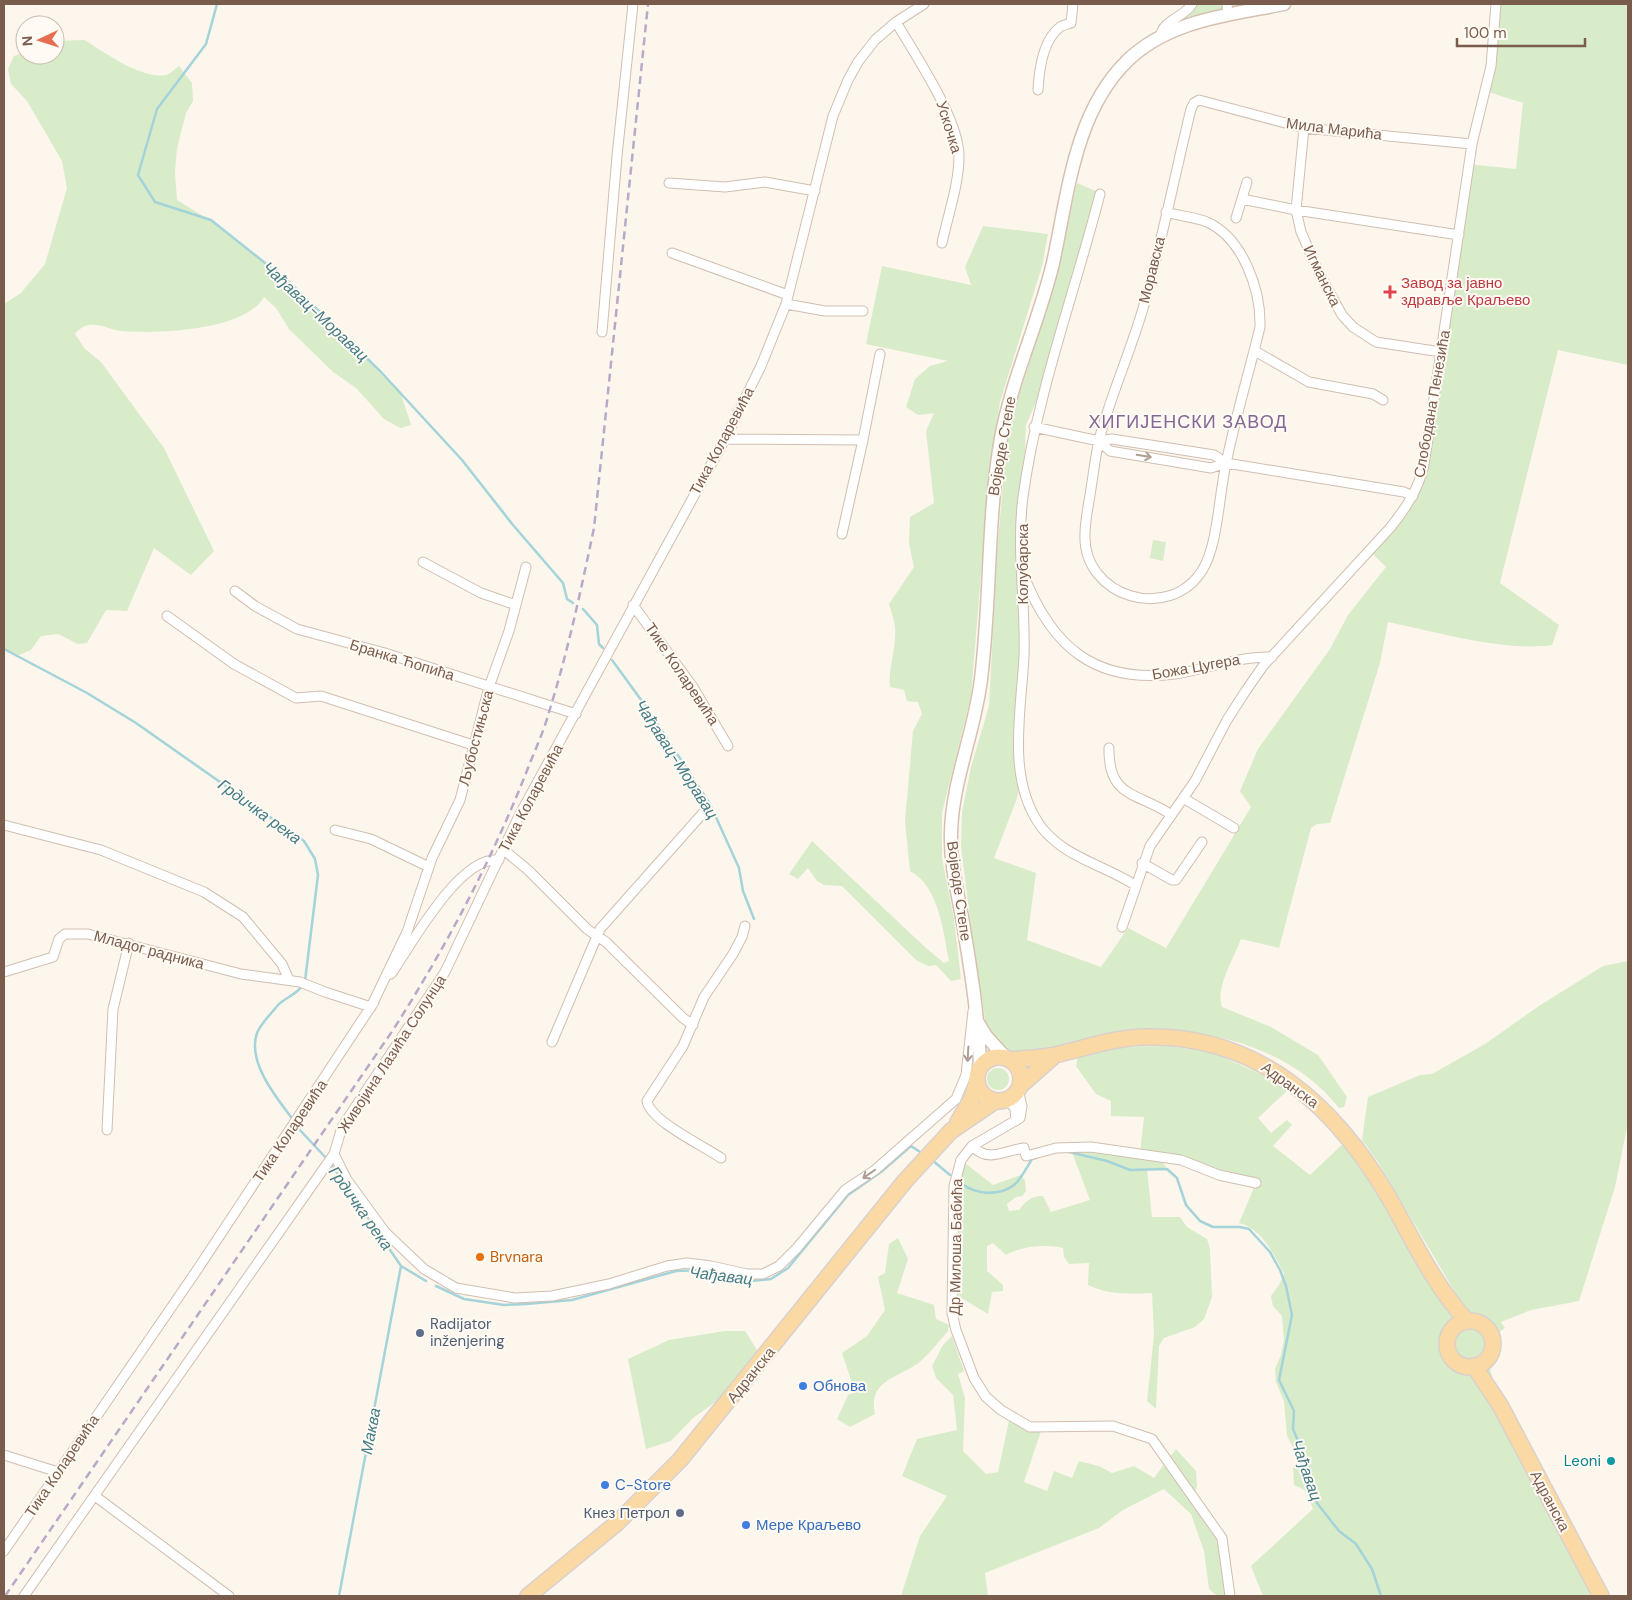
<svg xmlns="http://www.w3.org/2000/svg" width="1632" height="1600" viewBox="0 0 1632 1600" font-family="'DM Sans',sans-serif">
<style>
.green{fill:#d8ecc9}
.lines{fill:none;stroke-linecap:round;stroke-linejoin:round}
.stream{stroke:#a5d3da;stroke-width:2.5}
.street-casing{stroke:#d1beb0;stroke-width:11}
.secondary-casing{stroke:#d6c0b0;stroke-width:15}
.primary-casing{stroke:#dad1cd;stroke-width:18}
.street{stroke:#fff;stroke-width:9}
.secondary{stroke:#fff;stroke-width:12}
.primary{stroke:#fbd9a5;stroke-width:15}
.rail{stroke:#b9a8c9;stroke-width:2.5;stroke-dasharray:8 5;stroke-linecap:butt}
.oneway{stroke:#af9d94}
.health-dot{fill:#e0444e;stroke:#fffaf3;stroke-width:2}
.food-dot{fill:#e8710a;stroke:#fffaf3;stroke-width:2}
.service-dot{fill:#5c6f8a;stroke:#fffaf3;stroke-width:2}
.shop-dot{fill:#3f7fe0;stroke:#fffaf3;stroke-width:2}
.culture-dot{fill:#0f9aa8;stroke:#fffaf3;stroke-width:2}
.labels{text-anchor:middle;stroke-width:4;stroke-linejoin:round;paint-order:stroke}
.street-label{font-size:15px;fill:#7a5c4d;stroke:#fffaf3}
.health-label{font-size:15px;fill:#be3a42;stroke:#fffaf3;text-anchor:start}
.food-label{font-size:15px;fill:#c56008;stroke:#fffaf3;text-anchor:start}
.service-label{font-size:15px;fill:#4e5e75;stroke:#fffaf3;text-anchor:start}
.shop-label{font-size:15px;fill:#366cbe;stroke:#fffaf3;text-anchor:start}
.culture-label{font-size:15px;fill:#0d838f;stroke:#fffaf3;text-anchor:end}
.water-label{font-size:16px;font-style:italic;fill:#437c86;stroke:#fffaf3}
.quarter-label{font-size:18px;letter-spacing:1px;fill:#846695;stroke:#fffaf3}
</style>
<rect width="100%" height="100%" fill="#fdf6ec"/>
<path class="green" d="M1192,4h91l-122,28z
M1493,4h135v361l-70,-15 -58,233 59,42 -7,20c-48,7 -115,-13 -164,-23l-8,41 -50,160 -13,1 -6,4 -32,120 -38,-9c-7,19 -26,49 -19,68l49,20 47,28 29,42 -3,10 -5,1c-50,-64 -145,-86 -222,-76 -37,5 -70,21 -107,24l-23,-24 -16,-105 -10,-81 1,-34 9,-45 18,-61 8,-151 9,-108 11,-45 37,-117 23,-102 23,10 -52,182 -22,50 -3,75 -2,282 -5,19 -22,57 42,15 -9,67 74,27 27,-39 38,20 85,-141 -11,-16 18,-42 72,-100 18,-34 38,-48 -18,-18 36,-44 14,-30 48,-311 50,5 7,-66 -41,-13 6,-23z
M85,40c18,12 58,40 81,35 4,-1 9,-6 13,-9l13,17 1,18 -7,12 -9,35 -2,25 2,27 34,21 78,61 112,112 10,31 -11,3 -16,-9 -28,-31 -23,-16 -44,-43 -13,-21 -12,-11c-19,34 -107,37 -143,34 -9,-1 -18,-6 -26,-6 -9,-1 -15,3 -20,9l10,15 16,13 63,86 50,103 -23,24 -37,-27 -27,63 -21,-1 -19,33 -9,1 -20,-10 -17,2 -10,14 -14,6 -13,-7v-345l17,-11 24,-29 22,-76 -5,-27 -35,-60 -16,-17 -3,-15 6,-13 11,-4v3h30v-14z
M983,226l65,8 -6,32 -42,136 -10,61 -19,233 -29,117v45l12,61 7,60 -10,2 -15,-16 -8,1 -12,-6 -74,-74 -18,-1 -7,-4 -9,-13 -10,11 -9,-5 23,-33 114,107 18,15 5,-2c-6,-30 -10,-75 -39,-90l-5,-50 8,-90 9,-17 -4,-12 -11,-1 -3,-11 -14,-3c-2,-20 7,-40 5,-60 -1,-8 -4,-16 -6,-23l25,-37 -5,-23 1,-27 24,-14 -8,-72 8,-18 -16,2 -12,-8 9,-28 15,-13 18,-5 -82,-17 16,-78 89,19 -6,-18z
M1153,540l13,2 -3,19 -13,-3z
M1628,961v161l-13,65 -36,114 -48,9 -30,12 4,6 -13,10 -8,-12 -12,-5 -94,-159 -16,-22 6,-43 52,-22 12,-1 53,-30 54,-38 64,-40z
M1165,1046l47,6 66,30 10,8 -30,28 13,15 16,-13 5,5 -19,21 37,29 39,-37 88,144 10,30 8,-4 8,14c-36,18 -1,63 25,35l6,32 107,207h-338l-12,-30 62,-57c-6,-15 -2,-17 -19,-24l-1,-17 7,-8 -13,-24 -3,-35 -8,-19 -1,-13 6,-14 3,-15 -2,-24 -9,-10 -2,-10 8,-11 5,-11c-9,-19 -24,-47 -45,-51l17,-40 -97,-26 8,12h-20l5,48h28l7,10 20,12 3,10 2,48 -8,22 -9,8 -31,11 -5,8 -3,63 -9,-8 7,-66 -2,-42c-22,1 -44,2 -64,-8l1,-22 -20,1 -5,-7 -1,-9c-17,-4 -42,-2 -57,7l-13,-12 -6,3v25l16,14v6l-11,1 -4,22 -35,-21 2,-88 6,-45 32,25 28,-10 4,6 1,10 -4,5 -6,1 -9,7 2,7 10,-1c7,-9 12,-14 24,-14l8,16 39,-12 -18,-48 2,-6 66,7 4,-36 -33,-1v-15l-15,-7 -20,-28 2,-9c26,-12 59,-10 87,-11z
M987 1079a11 11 0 1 1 22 0a11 11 0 1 1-22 0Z
M898,1238l10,21 -11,34 37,12 2,14 13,6 -1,6c-8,9 -17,21 -26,29 -20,18 -55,18 -47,54l-25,13 -13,-8 11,-24 5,-2v-7l-11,-33 25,-17 18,-26 -7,-33 7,-4 4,-29z
M1452 1344a18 18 0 1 1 36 0a18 18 0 1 1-36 0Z
M725,1331h20l12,19 -40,51 -24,17 -22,23 -25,8 -18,-90 41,-19z
M952,1336l12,35 -6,3 7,24 -2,53 23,23 12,-2 12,-56 32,12 -18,54 23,9 7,-20 18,7 7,-17 20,5 13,7 22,-7 20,12 22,-29 20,22 1,15 -3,10 28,42 8,50 -5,8h-8l-8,-7 -5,-38 -13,-37 -27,-25 -41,21 -24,18 -114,45 3,23h-87l19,-60 27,-40 -45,-20 15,-37 40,-9 -4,-35 -17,-17 -4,-12 11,-21z"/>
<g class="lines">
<path class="stream" d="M217,4l-11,40 -49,65 -19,66 17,27 56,18 78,62 92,90 81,88 51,65 50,58 4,16 6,4
M583,609l14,16 2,19 4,4
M4,649l83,44 49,30 168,118 11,18 3,16 -13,106
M612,660l35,48 63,96 29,64 4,23 11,28
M291,1117c-16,-21 -44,-56 -34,-84 4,-10 14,-19 21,-28 7,-7 19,-11 24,-19
M299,1129l28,30
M1069,1152l38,9 23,9 37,-1 10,9 9,27 14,16 13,6h27l9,2 21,23 10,18 6,16 6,29 -13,65 15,31 -1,18 17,41 -2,13 9,20 22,28 17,13 16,25 9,27
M932,1160l18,15
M330,1163l14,20
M962,1184c14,10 36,13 52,1 7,-6 13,-18 18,-26l4,-1
M349,1190l52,76 25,15
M436,1286l28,13 40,6 22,-1 46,-4 104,-29 24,-1 51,11 20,-2 17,-11 60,-73 33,-23 30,-26 12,8
M339,1596l62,-330"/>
<g class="street-casing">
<path id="street" d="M924,4l-28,18 -21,18 -17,22 -10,18 -15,36 -47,188 -25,62 -36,73 -206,377 -74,156 -103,155 -8,27 13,26 38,52 39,37 32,19 59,10 37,-2 57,-12 58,-18 20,-3 24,3 36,8h16l16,-8 17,-17 49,-59 30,-20 81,-71 10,-24 7,-64
M1227,4l1,11
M896,22c19,33 63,97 63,134 0,28 -11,59 -17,87
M1161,36c0,-15 24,-19 31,-32
M1038,90c1,-20 5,-50 22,-63 3,-2 8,-3 11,-4l2,-19
M1304,128l-8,82 5,22 19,43 22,40 11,12 23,15 65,10
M669,183l56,4 40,-5 50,9
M1100,194c-26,101 -63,199 -77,303 -7,53 3,107 1,160 -3,55 -18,124 18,171 24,30 62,37 93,57
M1242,199l54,11 163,25
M1166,212c13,4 29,5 41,10 36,16 54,68 53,105 -11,46 -25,91 -34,137 -7,30 -8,80 -23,105 -33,55 -121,28 -118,-35 0,-13 3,-26 5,-39 3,-18 5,-37 9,-55 12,-46 32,-89 45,-135 18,-64 31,-131 47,-196l3,-6 5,-3 105,28 168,16
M1236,218l11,-36
M672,253l116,42
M786,304l39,7h38
M602,332l15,-176 16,-152
M1255,351l54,31 64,12 10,6
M1034,427l65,14 13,-2 102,16 12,8 178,29 9,4
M725,439l138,1 -21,94
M863,440l17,-86
M1099,441l11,10 101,17 15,-5
M423,562l58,31 35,12
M1024,576c28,71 71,108 151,98 32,-5 64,-18 97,-17
M235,591l20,15 42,23 88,24 191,61
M633,605l60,82 35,59
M167,616l67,48 62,34 25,-2 152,49
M1109,748c-1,50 28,44 61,66
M1183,798l51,30
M4,825l97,25 103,42 39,25 39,47 7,16
M335,830l36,9 58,28
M504,850l24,20 59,59 19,13 77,76 10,7
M1142,863l30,17h4l26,-38
M1122,927l28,-81 45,-65 32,-61 18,-28 18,-26 127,-138c16,-20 28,-38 34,-63l48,-321 19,-78 5,-62
M4,972l49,-15 6,-18 6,-5h23l153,40 59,8 25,10 46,15 36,-75 25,-74 28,-58 29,-113 20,-56 17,-64
M391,974c21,-30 68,-118 108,-114
M552,1042l48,-113 103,-116
M1018,1090l4,16 -2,12 -48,28 -11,14 -7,26 -2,127 4,17 18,48 12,19 15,13 29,17 83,-1 39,13 70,99 8,58
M1008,1099l7,10 1,12
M107,1130l6,-121 16,-66
M972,1146c17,17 30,5 52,2l2,8 30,-8 35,-1 90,13 38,15 37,8
M721,1158c-17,-12 -71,-37 -74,-57l36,-55 21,-49 29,-43 9,-17 3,-11
M4,1455l54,17
M95,1496l134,100
M4,1551l191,-278 179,-271
M24,1596l310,-442"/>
</g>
<g class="secondary-casing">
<path id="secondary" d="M978,1023l8,13 20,22
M980,1068c-1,-48 -9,-97 -17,-145 -5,-29 -13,-59 -12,-90 1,-52 24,-102 30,-154 10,-80 6,-161 20,-241 11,-60 38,-116 52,-175 15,-68 21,-150 74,-202 42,-41 102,-46 157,-57"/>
</g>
<g class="primary-casing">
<path id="primary" d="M977 1079a22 22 0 1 1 44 0a22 22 0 1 1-44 0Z
M1010,1060c15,-2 30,-2 45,-5 31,-7 60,-18 93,-18 110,-2 187,69 240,159 25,43 45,88 79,125
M1020,1086l34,-30
M958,1122l14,-24 5,-17
M1447 1344a23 23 0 1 1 46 0a23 23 0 1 1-46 0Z
M1474,1366l26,39 101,191
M528,1596l89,-73 63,-63 225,-279 46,-50 44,-30"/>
</g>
<use href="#street" class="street"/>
<use href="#secondary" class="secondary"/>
<use href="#primary" class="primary"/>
<path class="rail" d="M5,1596l388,-566c53,-83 99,-170 135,-262 7,-18 16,-37 21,-56 19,-61 32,-122 45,-184l54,-524"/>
</g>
<defs><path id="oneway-shaft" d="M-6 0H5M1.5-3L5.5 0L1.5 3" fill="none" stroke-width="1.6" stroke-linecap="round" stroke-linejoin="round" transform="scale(1.25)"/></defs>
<g class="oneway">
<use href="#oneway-shaft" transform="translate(1144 456) rotate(10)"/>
<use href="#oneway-shaft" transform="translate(968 1054) rotate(93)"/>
<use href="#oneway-shaft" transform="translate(869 1174) rotate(145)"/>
</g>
<path class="health-dot" d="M1387.5 284.5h5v5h5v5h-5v5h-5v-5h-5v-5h5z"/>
<circle class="food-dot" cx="480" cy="1257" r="5"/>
<g class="service-dot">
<circle cx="420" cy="1333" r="5"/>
<circle cx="680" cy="1513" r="5"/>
</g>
<g class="shop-dot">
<circle cx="803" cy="1386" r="5"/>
<circle cx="605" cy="1485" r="5"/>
<circle cx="746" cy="1525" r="5"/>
</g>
<circle class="culture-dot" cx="1611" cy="1461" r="5"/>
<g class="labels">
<g class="street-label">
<text transform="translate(949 127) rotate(73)" y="5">Ускочка</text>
<text transform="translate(1334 129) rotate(7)" y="5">Мила Марића</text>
<text transform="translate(1152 270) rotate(-76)" y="5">Моравска</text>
<text transform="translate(1322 276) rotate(64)" y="5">Игманска</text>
<text transform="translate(1432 404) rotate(-80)" y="5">Слободана Пенезића</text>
<text transform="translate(722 441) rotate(-62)" y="5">Тика Коларевића</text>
<text transform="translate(1002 446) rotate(-80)" y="5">Војводе Степе</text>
<text transform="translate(1023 564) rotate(-90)" y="5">Колубарска</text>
<text transform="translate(402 660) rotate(17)" y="5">Бранка Ћопића</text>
<text transform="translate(1196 667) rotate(-10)" y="5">Божа Цугера</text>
<text transform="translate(682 674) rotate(56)" y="5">Тике Коларевића</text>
<text transform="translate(476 738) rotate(-75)" y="5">Љубостињска</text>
<text transform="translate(531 798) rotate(-62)" y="5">Тика Коларевића</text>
<text transform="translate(959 891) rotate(82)" y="5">Војводе Степе</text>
<text transform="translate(149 950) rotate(15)" y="5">Младог радника</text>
<text transform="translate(392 1054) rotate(-57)" y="5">Живојина Лазића Солунца</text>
<text transform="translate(1290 1085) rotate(36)" y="5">Адранска</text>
<text transform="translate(290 1131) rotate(-56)" y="5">Тика Коларевића</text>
<text transform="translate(956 1247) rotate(-89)" y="5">Др Милоша Бабића</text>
<text transform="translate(751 1375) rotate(-51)" y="5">Адранска</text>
<text transform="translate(62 1466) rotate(-56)" y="5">Тика Коларевића</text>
<text transform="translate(1550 1501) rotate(62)" y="5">Адранска</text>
</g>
<g class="health-label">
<text x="1401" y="288">Завод за јавно<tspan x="1401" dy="17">здравље Краљево</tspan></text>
</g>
<g class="food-label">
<text x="490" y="1262">Brvnara</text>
</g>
<g class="service-label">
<text x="430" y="1329">Radijator<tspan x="430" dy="17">inženjering</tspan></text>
<text x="670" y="1518" text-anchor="end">Кнез Петрол</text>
</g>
<g class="shop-label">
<text x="813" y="1391">Обнова</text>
<text x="615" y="1490">C-Store</text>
<text x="756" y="1530">Мере Краљево</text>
</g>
<g class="culture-label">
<text x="1601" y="1466">Leoni</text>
</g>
<g class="water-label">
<text transform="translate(316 311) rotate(43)" y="6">Чађавац-Моравац</text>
<text transform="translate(677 759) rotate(57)" y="6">Чађавац-Моравац</text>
<text transform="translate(260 811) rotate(36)" y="6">Грдичка река</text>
<text transform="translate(361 1208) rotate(55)" y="6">Грдичка река</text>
<text transform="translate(721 1275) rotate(7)" y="6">Чађавац</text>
<text transform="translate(370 1431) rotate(-79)" y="6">Маква</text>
<text transform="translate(1307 1470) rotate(71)" y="6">Чађавац</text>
</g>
<g class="quarter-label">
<text x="1188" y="428">ХИГИЈЕНСКИ ЗАВОД</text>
</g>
</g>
<rect width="1632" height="1600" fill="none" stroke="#7a5c4d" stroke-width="10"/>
<g transform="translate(40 40) rotate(266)"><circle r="24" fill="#fffaf3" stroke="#cabbb1"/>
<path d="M0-4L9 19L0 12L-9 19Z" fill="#e76f51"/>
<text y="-8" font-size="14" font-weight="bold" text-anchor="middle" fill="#7a5c4d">N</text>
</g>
<path d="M1457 38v8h128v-8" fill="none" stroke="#7a5c4d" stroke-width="2.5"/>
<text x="1464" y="38" font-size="15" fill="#7a5c4d" stroke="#fffaf3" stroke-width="4" paint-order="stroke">100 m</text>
</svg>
